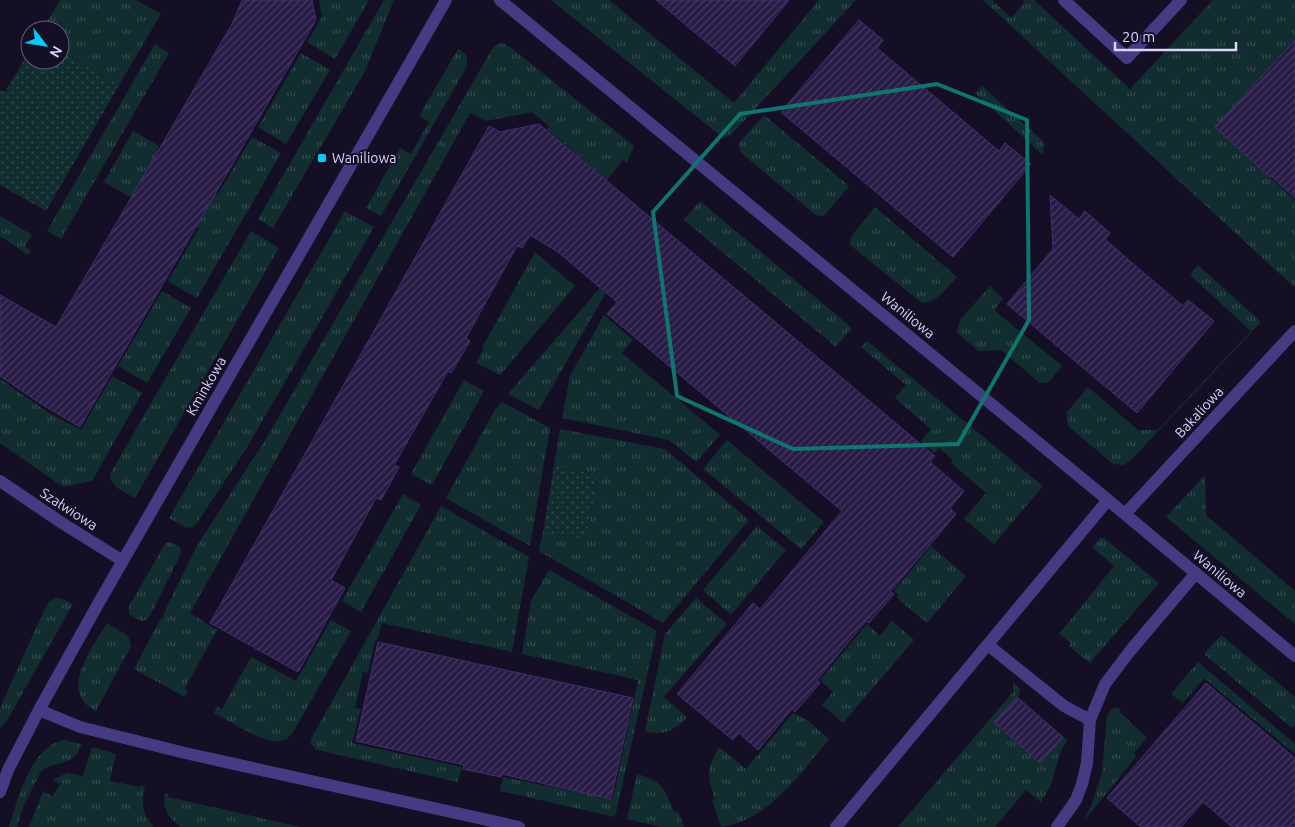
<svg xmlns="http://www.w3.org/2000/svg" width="1295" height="827" viewBox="0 0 1295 827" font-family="Ubuntu,sans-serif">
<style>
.grass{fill:url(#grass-tufts)}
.park{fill:url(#park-dots)}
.building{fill:url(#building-hatch);stroke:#412e71}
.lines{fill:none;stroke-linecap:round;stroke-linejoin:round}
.minor{stroke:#443b83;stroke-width:12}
.marked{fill:none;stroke:#0f766e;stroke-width:4;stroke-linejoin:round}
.poi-dot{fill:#04cbfa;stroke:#150f25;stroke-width:2}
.labels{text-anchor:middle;stroke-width:4;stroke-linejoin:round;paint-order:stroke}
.poi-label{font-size:14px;fill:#dcd3fe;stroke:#150f25;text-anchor:start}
.street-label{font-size:14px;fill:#dcd3fe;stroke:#150f25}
</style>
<defs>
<pattern id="grass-tufts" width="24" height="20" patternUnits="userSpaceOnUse" patternTransform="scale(1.25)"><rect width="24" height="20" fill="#122d2f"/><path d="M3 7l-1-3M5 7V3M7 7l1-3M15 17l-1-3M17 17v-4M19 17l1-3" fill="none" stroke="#344b4e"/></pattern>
<pattern id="park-dots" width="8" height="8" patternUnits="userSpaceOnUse" patternTransform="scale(1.25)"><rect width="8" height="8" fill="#122d2f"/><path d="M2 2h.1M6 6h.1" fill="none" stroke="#344b4e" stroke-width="1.8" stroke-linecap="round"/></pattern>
<pattern id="building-hatch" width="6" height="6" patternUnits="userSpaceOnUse" patternTransform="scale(1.25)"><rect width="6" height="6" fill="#281b45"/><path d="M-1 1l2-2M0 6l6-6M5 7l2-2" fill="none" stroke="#473b61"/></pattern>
</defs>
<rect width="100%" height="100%" fill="#150f25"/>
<path class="grass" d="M60,0h76l25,14 -42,71 -59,-35v-20h-18z
M319,0h50l-34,59 -28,-17 15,-25z
M384,0h10l-30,73 -91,155 -15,-9z
M551,0h58l125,103 85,-103h37l-126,136 -8,1z
M983,0h9l19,18 14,-16 -2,-2h11l96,89 83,-89h82v40l-80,87 80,73v86l-1,1z
M502,43l7,3 125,100 -7,17 -4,-3 -16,20 -60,-51 2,-3 -17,-14 -46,9 -16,-8 -280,500 27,17 -32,58 3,2 -3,7 -51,-28 27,-51 2,1 1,-6 31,-64 72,-112 227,-391z
M155,44l14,9 -108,186 -14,-8z
M458,49c8,4 11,9 8,19l-85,148 -15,-8 34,-60 11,6 18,-32 -10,-6z
M301,53l29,17 -44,74 -28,-17z
M982,86l62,56 -1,13 -68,-62z
M764,115l85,71 -25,30h-7l-77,-64 -1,-9z
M133,131l26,15 -2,3 4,3 -25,43 -4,-1 -2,3 -26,-15z
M252,137l29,16 -84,145 -29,-17 31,-53 -5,-3 20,-33 4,2z
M700,201l152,127 -16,19 -152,-127z
M875,207l82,70c-9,10 -21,26 -35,26l-72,-58 1,-8z
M345,211l29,16 -96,167 -32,55 -49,74 -4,4 -7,1 -17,-10z
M0,216l32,19 -7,11 6,5 -3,4 -28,-19z
M251,231l28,17 -144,250c-10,-6 -25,-11 -25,-24z
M535,252l40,34 -75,89 -24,-12 7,-13v-4z
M1198,265l63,57 -130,138 -7,5 -11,-1 -45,-38 -1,-14 21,-25 50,43h20l93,-99 -61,-56z
M990,286l13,13 -9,11 68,56 -13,16 -9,1 -39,-33 -22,1 -22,-18 3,-13z
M600,288l5,6 -66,116 -31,-16z
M162,291l29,17 -44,75 -29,-17z
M604,315l29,25 -11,13 98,82 -24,27 -27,-22 -107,-22 8,-42z
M867,341l176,145 -49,58 -30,-25 22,-26 -35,-30 2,-3 -14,-12 -4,5 -14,-12 10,-12 -36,-31 11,-13 -45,-38z
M112,376l30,17 -50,88 -29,6 -63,-44v-64l49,34 32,17z
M464,380l20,11 -52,94 -21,-11z
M502,402l48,26 -20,118 -84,-48 50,-90z
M560,429l105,20 84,71 -86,103 -124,-72 4,-19 43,8 12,-66 -44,-8z
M727,440l97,82 -23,27 -98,-80z
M1205,475l1,40 89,76v33l-129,-107z
M403,494l18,11 -60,107 -19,-11z
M441,506l88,51 -17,95 -130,-29 -5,17 -2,1 -7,32 -5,-1 -8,36 6,1 -9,34 110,24 -4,15 -141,-32 -6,-6v-5z
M757,526l29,24 -55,65 -28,-25z
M1100,538h4l55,45 -69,80 -21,-17 2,-3 -12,-9 55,-68 -22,-19z
M169,542l11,5 1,6 -30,61 -4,6 -6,1 -12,-7v-8l36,-62z
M931,546l35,30 -39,47 -30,-25 1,-3 -4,-4z
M549,570l108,61 -42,186 -115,-26 3,-14 110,22 25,-119 -116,-26 9,-53z
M56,598l6,1 11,5 -67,118 -6,6v-20l42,-93 6,-12z
M696,598l31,26 -63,73 23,20c-12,14 -24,19 -42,14l20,-97z
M331,620l20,11 -58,101c-3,4 -7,9 -13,9 -18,2 -50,-20 -66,-28l3,-6 5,2 29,-52 45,24z
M892,621l22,19 -71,83 -21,-18 11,-13 -13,-12 47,-56 13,12z
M107,623l21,13 3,10 -35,65c-39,-19 -3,-64 11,-88z
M1221,635l74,62v28l-3,3 -88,-74z
M1198,662l97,82v10l-91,-76 -21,25 -12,-9z
M1013,682l7,7 -2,9 -1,-1 -23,25 46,41 23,-26 5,2 -8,14 -9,32 -10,17 -15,-12 -31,37h-97l115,-135z
M1118,708l3,2 -1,2 27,26 -13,15 2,4 -52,64 8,-17 10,-31 5,-58 5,-6z
M793,713l14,7 22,19c-28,34 -61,82 -108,88l-9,-27 3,-1c-8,-24 -9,-30 4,-52l27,22z
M64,740l17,4c-1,4 -3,9 -6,12 -8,9 -25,7 -34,15l-18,36 -6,20h-8c9,-28 22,-81 55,-87z
M92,747l24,7 -6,27 30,6 1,-2 4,2c-4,16 -3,27 9,40h-125l14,-36 10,6 7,-13 -8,-4 15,-7 16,3z
M637,774c25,7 28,14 37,38l4,-1 6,16h-23l-34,-8z
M165,793l3,1v3l133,30h-120c-12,-9 -19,-18 -16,-34z"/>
<path class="park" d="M30,50v10h30v-10l59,35 -73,126 -46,-26v-95l5,2z
M554,466l44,8 -12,66 -43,-8z"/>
<path class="building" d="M242,0h70l4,20 -236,407 -39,-23 -41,-28v-81l56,32 177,-305z
M656,0h133l-54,66z
M859,20l24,20 -6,8 122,103 6,-8 26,21 -78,93 -172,-145z
M1295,40v158l-24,-22 -1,1 -55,-50z
M539,124l396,332 -5,6 34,29 -14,17 6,6 -66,78 4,2 -25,29 -3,-2 -49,59 3,3 -25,29 -3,-3 -34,41 -19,-17 -6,7 -56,-46 76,-91 7,6 82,-98 -235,-197 10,-12 -59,-50 -28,-17 -8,13 -5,-2 -51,92 4,3 -19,32 -3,-2 -54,94 5,2 -18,33 -5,-2 -45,82 14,8 -47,84 -88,-49 279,-497 11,6z
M1050,195l29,24 6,-8 25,22 -5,6 33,29 45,38 5,-6 26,21 -77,92 -130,-109 46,-55z
M378,642l255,56 -22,101 -109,-25 -1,3 -38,-8 1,-4 -108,-24z
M1206,683l89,75v69h-63l-29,-25 -22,25h-40l-34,-29z
M1017,697l46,40 -23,26 -46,-41z"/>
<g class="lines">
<path class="minor" d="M500,0l608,500 187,156
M1064,0l63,58 54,-58
M0,481l62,42 61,38
M1125,514l170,-183
M988,645l76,61 26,14
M39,710l41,17 105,26 334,74
M0,792l8,-22 31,-60 59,-106 348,-604
M836,827l272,-327
M1057,827l19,-27 6,-16 5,-21 3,-43 15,-36 25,-33 66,-78"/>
</g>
<path class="marked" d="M937,84l90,36 2,200 -71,124 -165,5 -116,-53 -24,-184 87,-98z"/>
<rect class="poi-dot" x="317" y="153" width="10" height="10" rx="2.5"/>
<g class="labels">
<g class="poi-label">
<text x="332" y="163">Waniliowa</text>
</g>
<g class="street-label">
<text transform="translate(908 315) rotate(39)" y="5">Waniliowa</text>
<text transform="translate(206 386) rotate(-60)" y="5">Kminkowa</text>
<text transform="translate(1199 412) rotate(-47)" y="5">Bakaliowa</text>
<text transform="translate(69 509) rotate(33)" y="5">Szałwiowa</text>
<text transform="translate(1220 574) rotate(40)" y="5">Waniliowa</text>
</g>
</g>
<g transform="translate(45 45) rotate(121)"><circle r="24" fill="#150f25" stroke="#655d7c"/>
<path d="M0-4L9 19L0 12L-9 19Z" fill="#04cbfa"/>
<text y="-8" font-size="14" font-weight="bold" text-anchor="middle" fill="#dcd3fe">N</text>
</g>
<path d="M1115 42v8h121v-8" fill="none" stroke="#dcd3fe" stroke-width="2.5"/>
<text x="1122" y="42" font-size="15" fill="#dcd3fe" stroke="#150f25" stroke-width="4" paint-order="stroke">20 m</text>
</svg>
